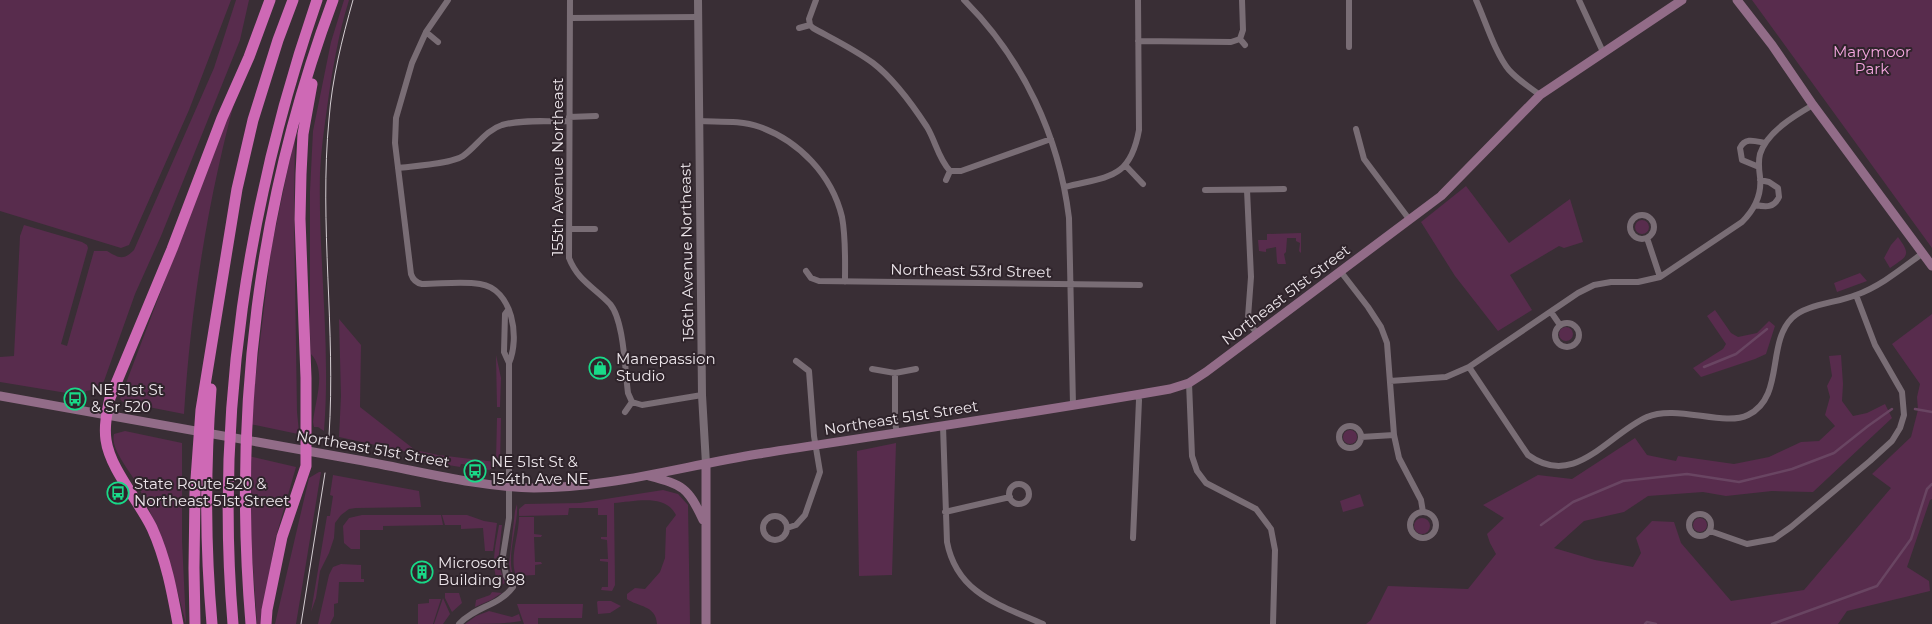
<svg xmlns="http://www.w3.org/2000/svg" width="1932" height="624" viewBox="0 0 1932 624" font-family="Montserrat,sans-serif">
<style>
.green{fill:#582c4d}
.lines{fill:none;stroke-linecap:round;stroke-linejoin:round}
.stream{stroke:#694562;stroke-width:2.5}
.minor{stroke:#796d75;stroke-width:6}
.tertiary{stroke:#796d75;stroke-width:8}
.secondary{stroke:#926c88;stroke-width:9}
.motorway{stroke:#ce69b5;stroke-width:11}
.tram{stroke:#d5ced3;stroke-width:1}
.labels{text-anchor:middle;stroke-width:4;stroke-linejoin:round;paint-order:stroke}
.park-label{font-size:15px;fill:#f6a7e0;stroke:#2f242b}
.street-label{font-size:15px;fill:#ede6eb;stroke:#2f242b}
.poi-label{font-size:15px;fill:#ede6eb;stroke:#2f242b;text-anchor:start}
</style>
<rect width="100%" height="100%" fill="#392e35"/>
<path class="green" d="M0,0h231l-42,110 -60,135 -8,3 -121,-37z
M236,0h13l-9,40 -79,196 -26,58 -31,87 -8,8 -10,2 -1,5 -85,-14v-25l14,-1 6,-120 4,-11 58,17 5,3 1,3 -27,96 6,2 27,-95h13c12,7 16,10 27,-1l80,-182z
M344,0h5c-11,35 -17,72 -22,108 -3,21 -6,43 -7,64 -2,87 11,173 4,259l-6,-4h-4l-1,-5c2,-21 14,-51 -2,-68l-1,-19v-144l3,-60 18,-89z
M1752,0h180v248z
M239,85c-30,107 -48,218 -55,329l-61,-12 -3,-3z
M295,134l-1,84 3,194 2,20 -1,2 -48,-10 21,-174z
M1466,186l43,57 61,-44 13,43 -19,6 -5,-2 -49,29 22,35 -34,21 -43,-55 -34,-54z
M1635 227a7 7 0 1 1 14 0a7 7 0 1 1-14 0Z
M1301,233v20l-2,-2 1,-8 -4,-2v-3h-9l-1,14 -2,2 2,10h-8l-1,-2 -1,-15 -10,2v3l-7,-1 -1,-11h9v-6z
M1898,237c14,19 9,19 -8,31l-6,-10 7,-13z
M1860,273l7,8 -30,11 -3,-9z
M1715,310l16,23 7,4 19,-4 12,-12 6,5 -9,28 -11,5 -54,18 -8,-9 30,-19 3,-5 -19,-28z
M1932,314v185l-2,1 -23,67 22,14 1,10 -83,20 -9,13h-472l5,-4 17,-34 80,3 28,-35 -6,-11 -3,-9 17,-16 -21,-13 55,-30 34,4 63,-41 12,17 29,6 2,-5 56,8 35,-7 32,-15 18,-1 16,-15 -10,-11 5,-18 -3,-11 5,-10 -3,-20 12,-1 2,29 -1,17 11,15 14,-3 18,-9 7,14 -79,74 -41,-1 -46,5 -23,-4 -55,4 -24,16 -40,9 -30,27 41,12 38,7 8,-14 -5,-15 16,-17 22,1 7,21 50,58 73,-11 87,-102 -19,-14 39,-37 7,-27 -1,-13 3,-13 -28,-40z
M339,319l22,26 -1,62 55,43 23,5 58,7 1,-44h4l-1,46 -11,6 -18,-3v-2l-10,-1 -1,3 -35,-6 -13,-8 -73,-16 2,-41z
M1559 334a7 7 0 1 1 14 0a7 7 0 1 1-14 0Z
M496,355l5,23 -1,29h-3z
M1343 437a7 7 0 1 1 14 0a7 7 0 1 1-14 0Z
M125,431l57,12v98l4,83c-13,-52 -25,-93 -50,-142 -7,-12 -26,-34 -22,-48z
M896,443l-4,132 -33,1 -2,-125z
M249,456l47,11 -21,73 -14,84h-4l-7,-103z
M319,472h2l-25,152h-21l34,-146z
M333,475l86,16 2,16 -65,1 -7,1 -8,6 -6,8 -1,15 -5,15 -9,18 -4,27 -5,14 16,-96h3l3,-20 -3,-1z
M663,490l15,4 10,11 2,119h-33c-1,-19 -19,-17 -30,-25v-5l8,-6 10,1 15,-17 5,-14 1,-30 10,-13c-11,-22 -42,-13 -62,-12l1,82 -3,6 -11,-1 1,-3h6v-25l-8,-1v-2h8l-1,-19 -6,-1v-2h6v-22h-9v-7h-29l-1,7 -49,1v-7l6,-5 55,-1z
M1360,494l4,12 -21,6 -3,-11z
M517,504c2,19 -12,55 -3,73l-2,2 -3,-15 6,-53z
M362,515h79l2,10 -60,1v4h-23v19h-9l-7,-6 -1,-17 6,-8z
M442,515h25l17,6 13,2 -4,28h-8l-2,-23 -22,1v-4h-16z
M519,517h15v17l8,1 -1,2h-7l1,25h6l1,2 -7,1v10l-19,1c-7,-18 3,-40 3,-59z
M1693 525a7 7 0 1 1 14 0a7 7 0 1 1-14 0Z
M1414 526a8 8 0 1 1 16 0a8 8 0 1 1-16 0Z
M499,525h3l-4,38 7,20 -5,3c-11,-19 -4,-41 -1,-61z
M341,564l20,1v14h3v3h-25l-1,21 -4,1v12l-4,8h-12l11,-49 4,-8z
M492,592l10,1 -11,7 -16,7 1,-7 14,-5z
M445,593h14l3,10 -10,9 -7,-14z
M443,598l7,16 -7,10h-9z
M429,599h12l-8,25h-15v-20l11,-1z
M598,601h13l10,5 -11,7 -12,1 -1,-12z
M517,604h66l-1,14h-44v6h-14z
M489,611l23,6 7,-3 2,7c-18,3 -38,3 -56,3l11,-8z"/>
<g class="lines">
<path class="stream" d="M1704,367l32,-13 31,-25
M1915,409l17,3
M1541,525l32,-23 50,-21 64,-7 52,8 53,-13 42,-16 34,-27 24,-17
M1645,624l2,-2 9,2
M1772,624l105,-38 34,-47 16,-50 5,-5"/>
<path class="minor" d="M448,0l-22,32 -14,31 -16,55 -1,25 16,131c2,6 5,9 11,10 19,0 40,-3 58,0 33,5 40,54 29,79
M570,0l-1,258c9,23 25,29 41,46 14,16 15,67 18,89l4,9
M964,0c59,59 95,136 105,218l4,187
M1476,0c9,20 20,55 33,70 9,10 20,17 31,25
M1579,0l24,52
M570,18l128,-1
M810,25l3,3c20,11 41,21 60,35 21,16 39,41 54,64 9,15 11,31 23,44
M810,25l-1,-6 7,-19
M799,28l11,-3
M426,32l12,10
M1240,39l3,-9 -1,-30
M1240,39l5,6
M1138,41l93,1 9,-3
M1349,47v-47
M569,117l27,-1
M699,121c20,1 41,-1 61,6 39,14 72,48 82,90 4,21 3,43 3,65
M1356,129l8,30 45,60
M1126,166l17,18
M1759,167l-17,-7 -2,-12c5,-11 15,-7 25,-5
M398,168c15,-2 53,-4 65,-12 13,-9 23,-26 39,-31 21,-6 45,-3 66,-4
M950,171h11l90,-32
M946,180l4,-9
M1065,187c43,-11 65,-7 74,-57l-1,-130
M1205,190l79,-1
M1247,190l4,87 -3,40 3,9 7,8
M1755,205c11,2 19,3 24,-8l-1,-9 -9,-6 -9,-2
M1630 227a12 12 0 1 1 24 0a12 12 0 1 1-24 0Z
M569,229h26
M1647,238l13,39
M806,271l5,7 8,3 321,4
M1341,272l27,35 13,20 6,16 7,92 5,23 22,42 2,12
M1551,312l9,13
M1555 335a12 12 0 1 1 24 0a12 12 0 1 1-24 0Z
M1469,367l59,88c47,34 79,-20 119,-38 29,-13 77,10 101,-2 37,-18 18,-71 44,-97 14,-14 45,-15 64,-23 25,-9 45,-26 67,-42
M872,369l23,4 21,-4
M895,373v50l2,10
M1390,381l56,-4 23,-10 109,-74 16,-8 17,-3h27l22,-5 82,-55c12,-12 20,-28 18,-45 -1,-7 -2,-15 0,-23 7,-22 34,-38 53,-49
M1189,383l3,73 5,15 9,12 50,26 15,20 4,21 -2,74
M632,402l10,3 60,-10
M625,412l7,-10
M1339 437a11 11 0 1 1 22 0a11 11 0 1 1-22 0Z
M943,426l4,116c10,52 53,63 96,82
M1361,437l33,-2
M1009 494a10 10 0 1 1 20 0a10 10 0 1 1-20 0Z
M1410 525a13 13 0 1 1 26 0a13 13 0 1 1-26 0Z
M945,512l65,-15
M1689 525a11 11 0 1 1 22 0a11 11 0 1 1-22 0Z
M763 528a12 12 0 1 1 24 0a12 12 0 1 1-24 0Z
M787,528l9,-3 9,-10 15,-43 -6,-36 -5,-65 -13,-10
M1710,531l37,13 27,-5 17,-12 79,-66 22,-20 8,-13 4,-13 -2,-23 -27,-47 -19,-50
M1133,538l6,-138 -2,-5
M459,624c15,-17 40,-18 54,-37l-7,-11 -3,-20 6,-38v-155l-5,-11 1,-38 3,-4"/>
<path class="tertiary" d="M698,0l4,395 4,69"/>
<path class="secondary" d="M1737,0l35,45 41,60 119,161
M0,396c119,21 238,43 358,64 57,10 118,27 176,28 76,0 149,-22 224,-34 137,-21 275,-41 412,-65l19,-6 17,-11 235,-176 99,-101 142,-95
M706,464v160
M649,476c34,9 39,11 54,44"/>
<path class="motorway" d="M211,389c-6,79 -6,156 1,235
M178,624c-6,-33 -12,-65 -26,-96 -13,-27 -42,-59 -46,-88 -2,-14 1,-28 4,-42l62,-149 50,-131 27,-61 21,-57
M195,624l-1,-56 1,-75 6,-83 36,-221 16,-69 25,-80 15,-40
M233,624c-18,-212 15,-424 84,-624
M251,624c-18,-212 7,-424 82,-624
M266,624l1,-14 15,-73 24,-71v-88l-6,-159 1,-45 2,-40 9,-50"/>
<path class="tram" d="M329,436c7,-106 -10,-212 0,-317 3,-40 13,-80 24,-119
M301,624l24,-151"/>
</g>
<defs>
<g id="shop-ring" transform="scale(1.125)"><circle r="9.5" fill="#2f242b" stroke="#19d988" stroke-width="1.5"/><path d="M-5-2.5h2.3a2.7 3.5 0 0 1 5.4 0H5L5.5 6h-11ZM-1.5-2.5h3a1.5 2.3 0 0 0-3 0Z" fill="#19d988"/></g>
<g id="bus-ring" transform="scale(1.125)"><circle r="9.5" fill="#2f242b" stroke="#19d988" stroke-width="1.5"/><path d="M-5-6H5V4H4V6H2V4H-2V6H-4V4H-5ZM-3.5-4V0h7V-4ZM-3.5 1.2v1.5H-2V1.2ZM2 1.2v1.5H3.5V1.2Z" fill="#19d988"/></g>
<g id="building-ring" transform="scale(1.125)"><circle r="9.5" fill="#2f242b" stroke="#19d988" stroke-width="1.5"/><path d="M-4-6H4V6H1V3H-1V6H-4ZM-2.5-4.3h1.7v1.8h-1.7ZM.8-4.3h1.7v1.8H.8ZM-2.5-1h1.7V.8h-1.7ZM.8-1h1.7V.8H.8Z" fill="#19d988"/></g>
</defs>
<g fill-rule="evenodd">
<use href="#shop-ring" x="600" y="368"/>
<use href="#bus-ring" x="75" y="399"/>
<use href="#bus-ring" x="475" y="471"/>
<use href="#bus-ring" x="118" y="493"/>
<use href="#building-ring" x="422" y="572"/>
</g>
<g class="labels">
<g class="park-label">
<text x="1872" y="57">Marymoor<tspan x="1872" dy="17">Park</tspan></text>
</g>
<g class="street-label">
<text transform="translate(558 167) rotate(-90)" y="5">155th Avenue Northeast</text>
<text transform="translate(687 252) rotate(-91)" y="5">156th Avenue Northeast</text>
<text transform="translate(971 271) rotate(1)" y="5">Northeast 53rd Street</text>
<text transform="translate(1286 295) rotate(-37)" y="5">Northeast 51st Street</text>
<text transform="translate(901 418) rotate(-9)" y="5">Northeast 51st Street</text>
<text transform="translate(373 449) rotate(10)" y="5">Northeast 51st Street</text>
</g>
<g class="poi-label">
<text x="616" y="364">Manepassion<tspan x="616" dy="17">Studio</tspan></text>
<text x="91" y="395">NE 51st St<tspan x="91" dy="17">&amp; Sr 520</tspan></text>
<text x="491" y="467">NE 51st St &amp;<tspan x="491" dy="17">154th Ave NE</tspan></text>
<text x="134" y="489">State Route 520 &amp;<tspan x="134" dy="17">Northeast 51st Street</tspan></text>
<text x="438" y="568">Microsoft<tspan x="438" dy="17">Building 88</tspan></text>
</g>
</g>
</svg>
